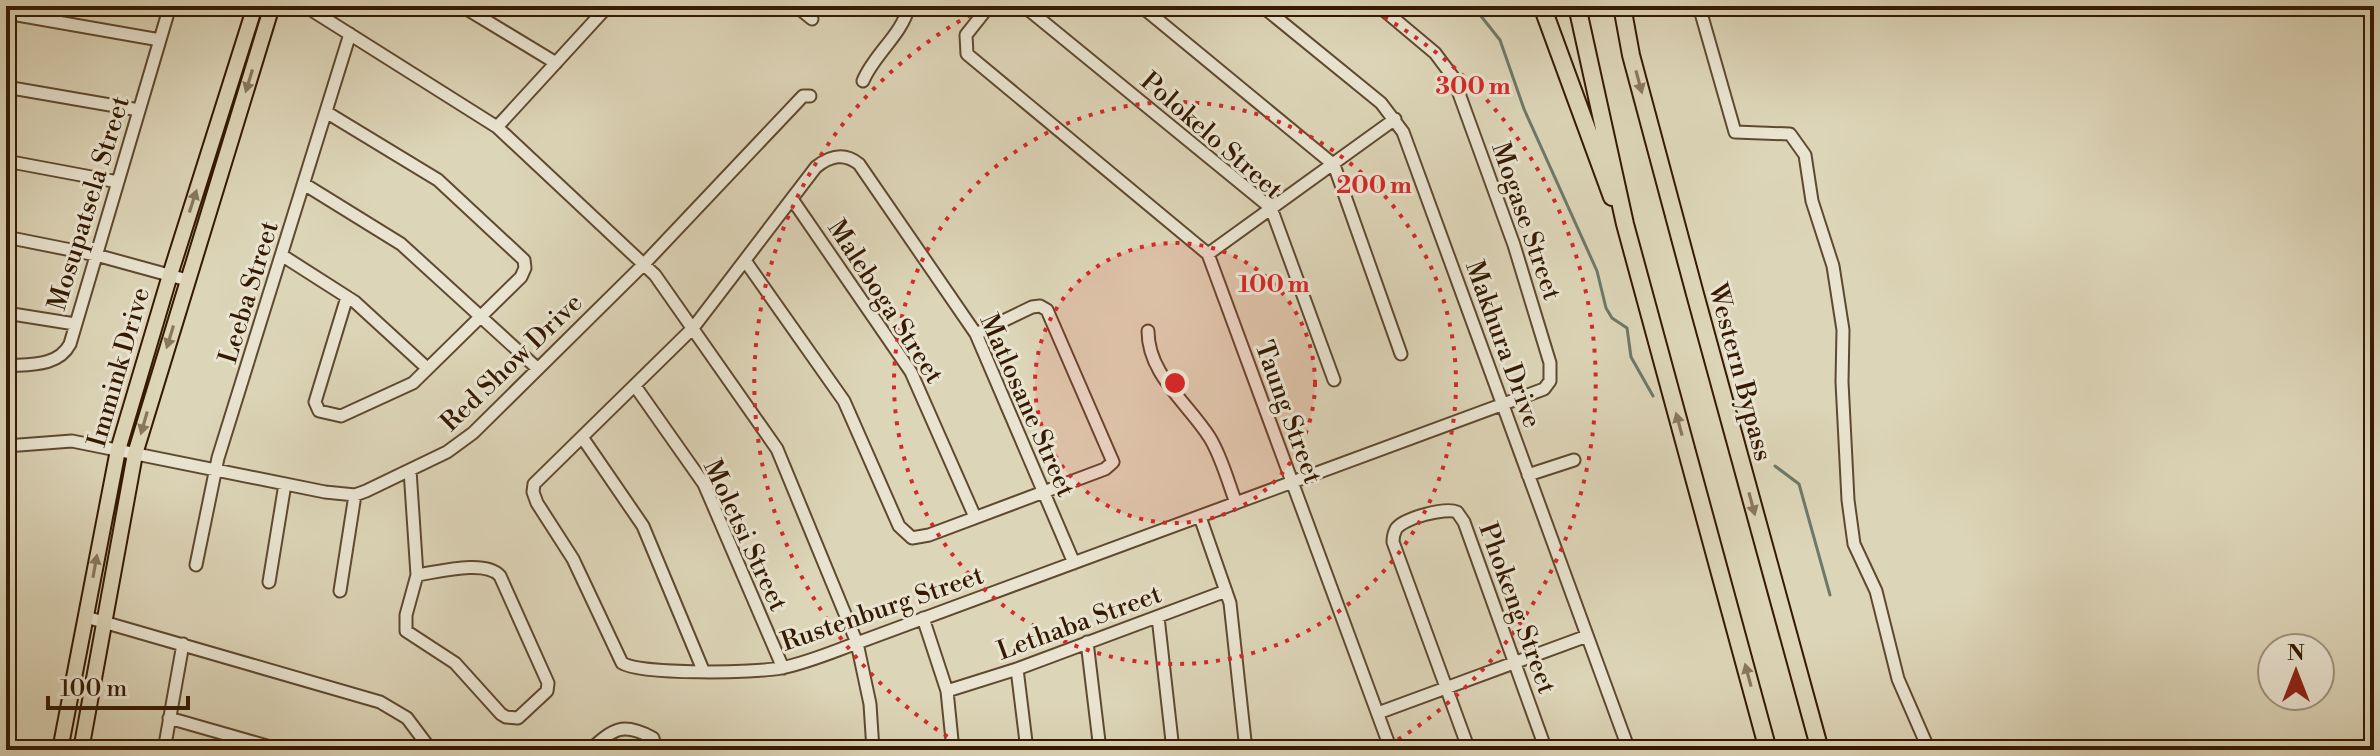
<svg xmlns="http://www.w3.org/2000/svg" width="2380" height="756" viewBox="0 0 2380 756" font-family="'Libre Bodoni',serif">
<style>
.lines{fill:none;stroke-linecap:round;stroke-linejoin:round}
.stream{stroke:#6d796a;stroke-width:3}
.minor-casing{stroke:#5f492f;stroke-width:15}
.major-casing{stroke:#351a01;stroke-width:18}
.highway-casing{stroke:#351a01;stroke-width:20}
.minor{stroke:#e9e4d1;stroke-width:11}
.major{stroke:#ddd5b8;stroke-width:14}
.highway{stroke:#ddd5b8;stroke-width:16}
.oneway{fill:#89785c}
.ring{fill:none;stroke:#d62828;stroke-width:4;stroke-dasharray:4 8}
.labels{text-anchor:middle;stroke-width:6;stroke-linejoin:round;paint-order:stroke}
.street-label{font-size:26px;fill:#351a01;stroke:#e9e4d1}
.centre{fill:#d62828;stroke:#e9e4d1;stroke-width:4}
.ring-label{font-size:24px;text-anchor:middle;font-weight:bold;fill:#d62828;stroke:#e9e4d1;stroke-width:6;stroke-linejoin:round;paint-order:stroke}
</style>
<rect width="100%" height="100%" fill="#ddd5b8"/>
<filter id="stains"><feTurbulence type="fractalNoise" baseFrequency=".0025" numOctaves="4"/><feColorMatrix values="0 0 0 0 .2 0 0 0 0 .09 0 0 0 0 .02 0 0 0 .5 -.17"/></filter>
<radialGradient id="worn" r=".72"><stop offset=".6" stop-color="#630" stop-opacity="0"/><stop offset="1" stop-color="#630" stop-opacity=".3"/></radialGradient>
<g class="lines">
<path class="stream" d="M1473,6l27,34 24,69 73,162 9,37 6,10 15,10 4,29 22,39
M1775,466l24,18 31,111"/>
<g class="minor-casing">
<path id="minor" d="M305,6l192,121 158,148 122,174 80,194 13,61 3,46
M462,6l94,57
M796,6l16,13
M989,6l-23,29 1,19 241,200 183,496
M1024,6l247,202 63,172
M1141,6l193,159 67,189
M1262,6l119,97 22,29 226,618
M1699,6l36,126 55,2 15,21 7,46 21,65 10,64 -1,52 6,118 6,44 22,47 22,88 31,71
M6,13l154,27
M863,81c11,-27 39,-46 46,-75
M6,87l133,23
M326,112l112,68 86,80 1,8 -4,9 -108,106 -72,33 -22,-5 -4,-9 32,-105
M497,127l111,-121
M6,161l112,21
M304,184l97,60 137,125
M792,199l119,173 64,145
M6,237l90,18 91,25
M1208,254l187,-135
M283,256l72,46 72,66
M746,262l98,139 55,125 13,12 17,-3 176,-66 8,-7 -66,-152 -7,-4 -8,1 -56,27
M6,313l69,11
M1148,331c0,44 40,72 62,107 12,20 18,44 26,65
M6,366c23,-2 52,1 64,-22l100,-338
M635,386l69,98 79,184
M582,437l61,89 60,144
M6,446l66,-5 253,51 30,3 11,-4 81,-39 26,-19 171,-169 159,-168h7
M410,470l7,105 -11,40v16l49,32 46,51 5,3 12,1 29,-27 1,-8 -48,-107c-14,-17 -62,-4 -83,-1
M1528,475l46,-15
M1200,517l30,86 16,147
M1074,563l-98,-229 -117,-170c-15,-12 -29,-8 -43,3l-123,161 -159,156 -1,8 4,11 36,56 49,104c19,12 134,10 159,5 26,-5 51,-16 76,-25l687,-254 6,-8v-18l-36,-118 -61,-168 -18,-24 -56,-47
M196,565l22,-107 132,-424
M269,582l16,-98
M340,591l15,-96
M86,617l294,85 27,16 24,32
M1158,617l15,133
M923,618l24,73 6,59
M1087,642l13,108
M1017,669l10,81
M947,691l70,-22 209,-78
M1378,713l209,-77
M169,718l112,32
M164,750l19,-106
M590,750c24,-22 33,-28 63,-12l3,12
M1469,750l-76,-208c0,-4 1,-9 3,-13 7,-11 50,-22 61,-17l7,10 82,228"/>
</g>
<g class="major-casing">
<path id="major" d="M60,750l58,-300 52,-175 85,-269
M81,750l54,-296 137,-448"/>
</g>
<g class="highway-casing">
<path id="highway" d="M1542,6l70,191
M1577,6l48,218 143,526
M1622,6l9,49 64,239 125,456"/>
</g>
<use href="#minor" class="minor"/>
<use href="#major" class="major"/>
<use href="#highway" class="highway"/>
</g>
<defs><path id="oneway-solid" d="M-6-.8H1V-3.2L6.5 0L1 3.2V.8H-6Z" transform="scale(2)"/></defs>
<g class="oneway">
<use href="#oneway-solid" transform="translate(249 81) rotate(107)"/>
<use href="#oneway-solid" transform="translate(1639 82) rotate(75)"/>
<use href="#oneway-solid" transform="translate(193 201) rotate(-72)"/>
<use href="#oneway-solid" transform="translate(170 337) rotate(107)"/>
<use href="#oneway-solid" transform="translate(144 423) rotate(106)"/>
<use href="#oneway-solid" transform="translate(1679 424) rotate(-105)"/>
<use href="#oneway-solid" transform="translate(1752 504) rotate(75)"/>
<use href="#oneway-solid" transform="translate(95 566) rotate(-80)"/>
<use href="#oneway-solid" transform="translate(1748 675) rotate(-105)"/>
</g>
<circle cx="1175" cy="383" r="140" fill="#d62828" fill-opacity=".12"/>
<g class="ring">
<circle cx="1175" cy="383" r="140"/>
<circle cx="1175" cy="383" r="281"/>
<path d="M968 749A421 421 0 0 1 987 6M1363 6A421 421 0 0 1 1382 749"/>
</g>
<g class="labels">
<g class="street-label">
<text transform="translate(1212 135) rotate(41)" y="9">Polokelo Street</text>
<text transform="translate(88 203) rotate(-73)" y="9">Mosupatsela Street</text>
<text transform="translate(1527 221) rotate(71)" y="9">Mogase Street</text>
<text transform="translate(248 292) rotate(-73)" y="9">Leeba Street</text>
<text transform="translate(886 301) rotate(57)" y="9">Maleboga Street</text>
<text transform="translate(1504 344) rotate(70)" y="9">Makhura Drive</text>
<text transform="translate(511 362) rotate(-44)" y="9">Red Show Drive</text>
<text transform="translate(118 367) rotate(-74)" y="9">Immink Drive</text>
<text transform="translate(1741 372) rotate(75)" y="9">Western Bypass</text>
<text transform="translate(1028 405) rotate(66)" y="9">Matlosane Street</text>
<text transform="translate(1289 412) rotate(70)" y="9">Taung Street</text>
<text transform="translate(746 535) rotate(65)" y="9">Moletsi Street</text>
<text transform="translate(882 608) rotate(-19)" y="9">Rustenburg Street</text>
<text transform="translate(1518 608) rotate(70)" y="9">Phokeng Street</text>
<text transform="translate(1079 622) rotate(-20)" y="9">Lethaba Street</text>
</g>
</g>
<circle cx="1175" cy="383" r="12" class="centre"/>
<g class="ring-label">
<text x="1473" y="94">300 m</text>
<text x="1374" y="193">200 m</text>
<text x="1274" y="292">100 m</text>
</g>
<rect width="2380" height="756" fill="none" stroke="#ddd5b8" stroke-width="32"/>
<rect x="8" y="8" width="2364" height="740" fill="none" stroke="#351a01" stroke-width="4"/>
<rect x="16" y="16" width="2348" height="724" fill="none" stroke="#351a01" stroke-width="2"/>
<g transform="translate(2296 672)"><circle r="38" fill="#e9e4d1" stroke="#a1937e" stroke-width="2"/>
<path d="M0-6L14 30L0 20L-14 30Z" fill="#8f2418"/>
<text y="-12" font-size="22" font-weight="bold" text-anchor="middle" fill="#351a01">N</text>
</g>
<path d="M48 696v12h140v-12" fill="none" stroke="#351a01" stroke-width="4"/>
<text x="60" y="696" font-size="24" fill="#351a01" stroke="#e9e4d1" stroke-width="6" paint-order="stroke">100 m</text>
<rect width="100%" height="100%" filter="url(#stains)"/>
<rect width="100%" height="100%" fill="url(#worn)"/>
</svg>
